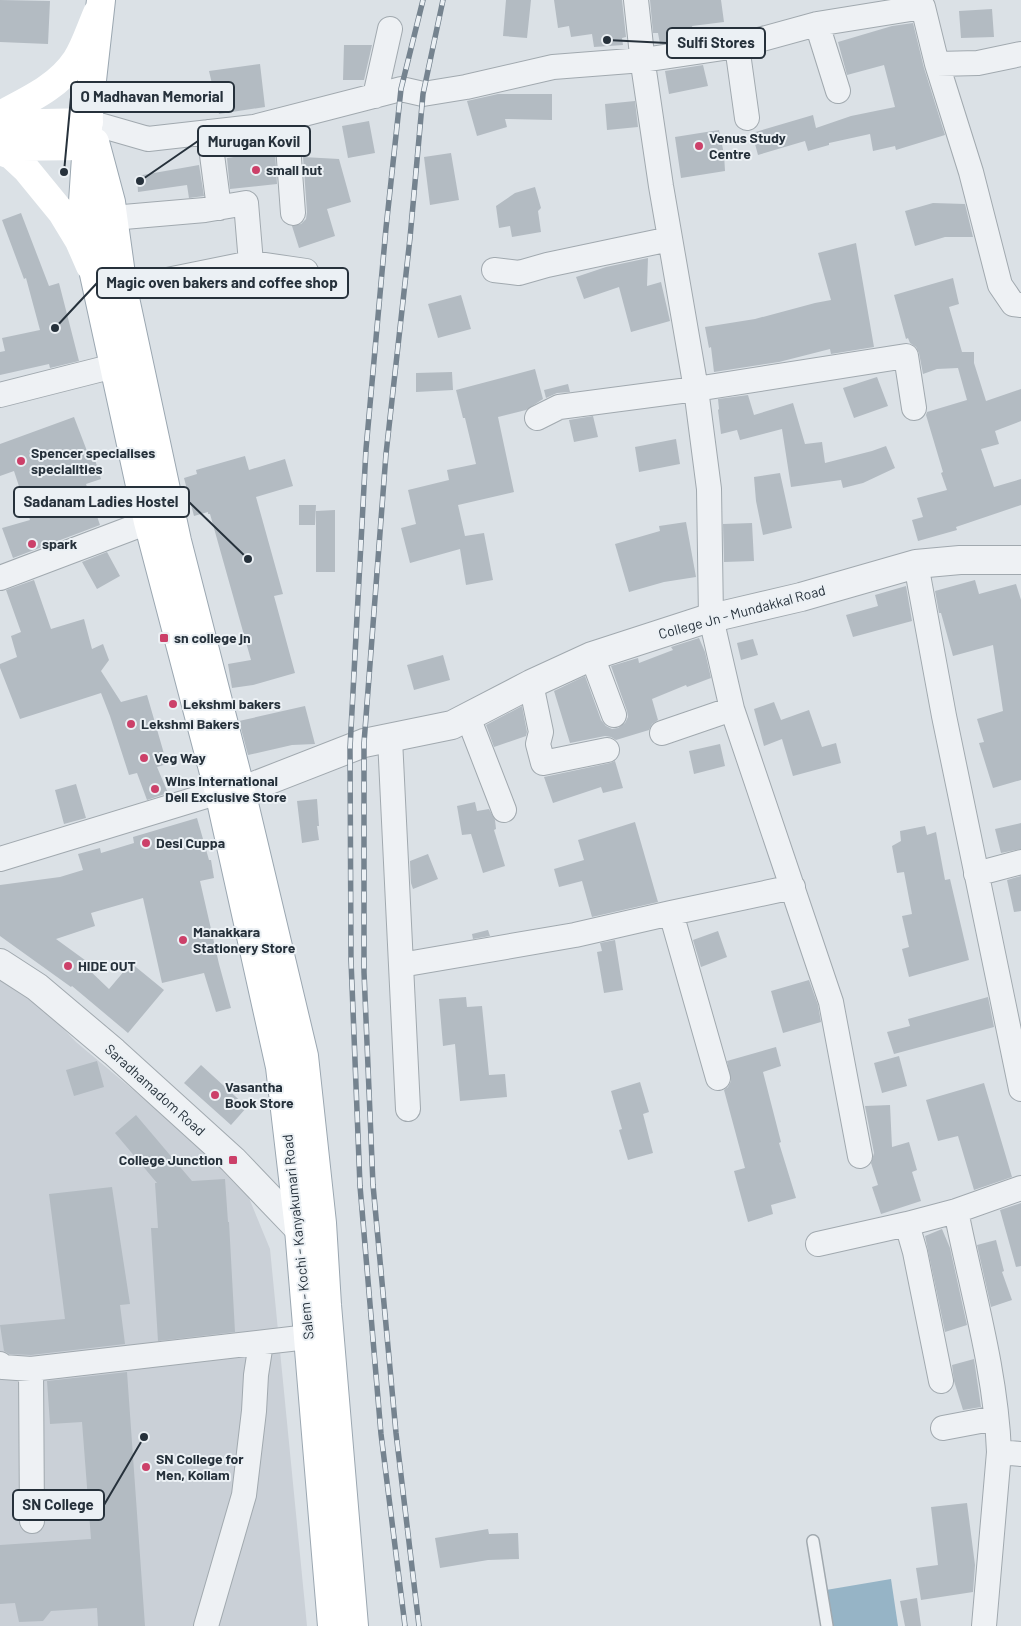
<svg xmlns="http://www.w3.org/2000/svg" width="1021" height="1626" viewBox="0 0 1021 1626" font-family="Barlow,sans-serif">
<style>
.built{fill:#cad0d7}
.water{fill:#96b4c6}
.building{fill:#b3bbc2}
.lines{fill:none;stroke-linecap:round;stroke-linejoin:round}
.service-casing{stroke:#a1a9af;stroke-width:14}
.minor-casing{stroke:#a1a9af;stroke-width:26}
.tertiary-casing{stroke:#a1a9af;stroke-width:30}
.primary-casing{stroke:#9ba7b1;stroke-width:30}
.service{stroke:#eef1f4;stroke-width:11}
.minor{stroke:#eef1f4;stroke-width:24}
.tertiary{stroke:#eef1f4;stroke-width:28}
.secondary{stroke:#fff;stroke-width:28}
.primary{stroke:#fff;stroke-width:28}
.rail-casing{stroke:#75838f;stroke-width:5.5}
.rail{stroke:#ebf0f4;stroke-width:4;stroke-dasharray:11;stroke-linecap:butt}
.poi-dot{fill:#cc4069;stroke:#ebf0f4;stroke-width:2}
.labels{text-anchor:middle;stroke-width:4;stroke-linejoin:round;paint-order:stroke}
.poi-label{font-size:14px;font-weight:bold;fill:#26313b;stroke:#ebf0f4;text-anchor:start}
.street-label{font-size:14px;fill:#26313b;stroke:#ebf0f4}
.leader{fill:none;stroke:#26313b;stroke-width:2}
.callout-dot{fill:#26313b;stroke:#ebf0f4;stroke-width:2}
.callout{fill:#ebf0f4;stroke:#26313b;stroke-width:2}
.callout-label{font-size:15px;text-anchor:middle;font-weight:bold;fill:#26313b}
</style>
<rect width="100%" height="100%" fill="#dbe1e6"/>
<path class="built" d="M0,978l18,8 33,30 25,26 166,139 28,68 37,377h-307z"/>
<path class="water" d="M891,1579l7,47h-66l-6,-36z"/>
<path class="building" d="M0,0l50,1 -2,43 -48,-2z
M506,0h25l-4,38 -24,-2z
M554,0h68l4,37 -4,1 1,7 -29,2 -2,-13 -21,3 -2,-11 -11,2z
M650,0h71l3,22 -32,4 3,12 -35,6 -2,-11h-5z
M992,9l2,28 -33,1 -2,-27z
M913,23l11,45 21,67 -49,15 -1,-4 -22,5 -3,-17 -41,9v2l-21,6 -3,-10 -47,14 -6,-22 61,-18 3,13 35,-12 44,-9 -11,-42 -37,10 -9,-33 54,-16z
M344,45h28l-8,35h-21z
M260,64l5,43 -46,7 -10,-43z
M703,65l5,21 -39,8 -4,-23z
M498,94h54v26l-47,-1 2,8 -30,9 -10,-35z
M635,101l3,26 -31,3 -2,-26z
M369,121l6,32 -27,5 -6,-32z
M719,130l5,24 1,17 -44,7 -6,-41z
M275,151l2,33 -47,5 -3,-31z
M451,153l8,47 -29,5 -6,-48z
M303,157l36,2 12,43 -24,7 8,27 -36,12 -7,-22 9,-2 5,-5 1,-7z
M199,165l5,31 -15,2 -2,-13 -49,7 -1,-16z
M535,187l6,21 -3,3 3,21 -29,5 -2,-11 -11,2 -3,-22 19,-13z
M933,203l32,1 8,33h-28l-30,9 -10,-35z
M21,213l28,73 10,-3 20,78 -29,7 -1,-4 -49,11v-23l5,-1 -3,-13 38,-8 -14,-52 -2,1 -22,-59z
M856,243l18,104 -43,7 -1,-5 -51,13 -65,10 -3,-25 -2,1 -4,-21 50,-8 60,-16 16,-3 -13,-47z
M648,258l-1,28 14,-4 9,39 -39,11 -12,-45 -35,12 -8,-22 30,-10z
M953,278l6,26 -10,3 13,45h12v11l12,38 35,-12v32l-26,10 4,13 -18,5 13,38 27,-8v26l-65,22 1,3 -39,11 -6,-21 11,-3 -6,-19 30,-8 -6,-17 2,-1 -17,-57 1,-3 40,-12 -9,-32 -21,1 -14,5 -4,-21 -3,-6 -6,-4 -2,-5 -2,1 -12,-44z
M461,295l10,34 -33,9 -10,-34z
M535,369l8,30 -17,11 -28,7 16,75 -56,13 7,31 19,-3 9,47 -27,5 -6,-36 -50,14 -9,-35 15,-4 -8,-34 41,-10 -2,-10 29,-6 -11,-46h-2l-7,-28z
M452,372l1,18 -37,2v-19z
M877,377l11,29 -34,12 -11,-30z
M568,384l2,8 -13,1 -11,5 -2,-8z
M748,395l6,20 39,-12 12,41 17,-2 3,21 47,-12 14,-5 9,22 -32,15 -20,5 -2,-8 -50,7 -9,-58 -42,11 -3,-10 -16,4 -3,-24 1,-1 -1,-10z
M593,416l5,21 -24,5 -5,-22z
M74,417l13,34 5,-1 9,29 -15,5 14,41 -87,33 -11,-30 28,-8 -16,-49 -14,5v-32z
M676,439l4,25 -41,8 -4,-25z
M245,456l4,14 36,-11 8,27 -37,11 27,97 -9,2 21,77 -42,12 -21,3 -4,-24 23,-4 -41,-146h-2v-2l-14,4 -10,-38 13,-4 -1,-4z
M780,473l12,55 -29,7 -7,-34 -2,-24z
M299,505h17l-1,20h-16z
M335,510v62h-19v-61z
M686,522l10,55 -32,5 -35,10 -14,-48 45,-13 -1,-5z
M752,523l2,38 -30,1 -1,-38z
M107,552l13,24 -23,13 -15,-27z
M34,580l17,49 33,-10 8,30 11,-5 6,16 -8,11 20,31 26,-7 20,69 -10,3 11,26 -21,7 -10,-27 -8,2 -19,-59 -9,-23 -81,26 -20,-51v-4l17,-7 -6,-21 10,-4 -15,-42z
M975,580l4,14 37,-10 5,16v180l-28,8 -14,-45 5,-1 -7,-23 26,-8 -10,-66 -40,11 -12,-43h-2l-4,-22z
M906,586l6,35 -59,16 -7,-22 32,-9 -3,-11z
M699,638l6,14 6,26 -24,9 -1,-2 -34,14 6,21 -6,4 -3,6 -33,10 -5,-3 -6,-1 -35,7 -16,-52 31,-15 16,44 5,6 6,3 6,-1 7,-5 3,-6 -1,-6 -16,-45 27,-8 1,5 34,-13 -2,-3z
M753,639l5,16 -17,5 -4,-17z
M443,655l7,25 -36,10 -7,-25z
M774,702l7,18 28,-10 13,37 14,-4 5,20 -48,13 -11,-37 -18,7 -10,-37z
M305,706l10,38 -23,1 -44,10 -9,-34z
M522,706l5,26 -1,4 -32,11 -8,-22z
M720,744l5,22 -31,8 -5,-23z
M615,761l8,27 -20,5 -2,-6 -48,16 -9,-26 66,-14z
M76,784l10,34 -22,6 -9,-34z
M317,799l2,27h-2l2,14 -17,3 -5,-42z
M475,802l2,9 12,-2 6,11 1,9 -2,1 11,36 -22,7 -12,-39 -9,1 -5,-29z
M197,818l12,42h2l3,18 -14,3 19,83 12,44 -15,4 -12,-39 -42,10 -19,-85 -52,15 4,13 -39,13 33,24 -3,4 23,22 22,-26 33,27 -36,43 -56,-47 -1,1 -71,-51v-51l60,-8 23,-7 -5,-16 22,-6 1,5 33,-10 -1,-6z
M635,822l23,80 -66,15 -10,-36 -23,6 -5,-18 30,-9 -6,-20z
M1021,823v26l-20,4 -6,-24z
M925,826l2,9 9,-3 9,48 5,-1 19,81 -60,17 -7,-28 7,-2 -7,-31 10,-2 -8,-42 -7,1 -5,-27 9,-5 -1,-10z
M428,854l10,25 -25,10 -2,-6 -1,-22z
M1021,876v35l-7,1 -7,-32z
M488,930l2,6 -17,3 -1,-5z
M718,931l9,26 -26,10 -8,-27z
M615,940l8,50 -19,3 -7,-41 5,-1 -2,-8z
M809,980l9,25 3,17 -38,11 -12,-42z
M466,997l1,10 15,-1 7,69 16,-1 2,23 -47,4 -5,-57 -12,2 -4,-47z
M988,997l6,30 -100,27 -7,-22 23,-6 -2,-7z
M776,1047l5,19 -18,6 18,70 -2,1 17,55 -25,7 2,9 -25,8 -14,-51 11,-3 -21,-78 4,-3 3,-6 -4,-20z
M899,1056l8,30 -25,7 -8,-30z
M97,1061l7,26 -30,9 -8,-26z
M201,1065l46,42 -16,18 -47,-42z
M640,1082l9,30 -6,2 10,39 -25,7 -9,-30 3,-1 -11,-38z
M984,1083l28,94 -38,13 -16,-54 -20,5 -12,-41z
M890,1105l2,42 17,-5 8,28 -5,2 9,29 -40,13 -9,-27 6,-2 -7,-22 3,-10 -9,-47z
M136,1115l56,66 33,-2 3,43h1l6,110 -77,9 -7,-113h7l-3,-45h2l-42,-50z
M112,1187l18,117 -10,1 5,39 -94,11 -22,-1 -5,-3 -4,-26 65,-6 -16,-125z
M1021,1203v63l-5,1 -16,-57z
M942,1229l8,19 17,77 -22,7 -20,-96z
M996,1240l8,31 -2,1 10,28 -21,7 -14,-62z
M974,1359l7,48 -18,3 -9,-29 -2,-16z
M127,1372l18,254h-47l-1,-18 -46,3 -8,10 -24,1 -4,-19 -15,1v-59l91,-6 -9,-117 -32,2 -3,-43z
M967,1503l8,62 -2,27 -52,8 -5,-32 22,-3 -7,-58z
M488,1529l1,5 29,-1 1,26 -31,1 -48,8 -5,-30z
M917,1598l4,28h-16l-5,-25z"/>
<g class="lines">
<g class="service-casing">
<path id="service" d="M813,1541l14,85"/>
</g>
<g class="minor-casing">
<path id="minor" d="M636,0l7,64 18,122 35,203 13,100 2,129 21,91 99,293 29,154
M817,24l21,67
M737,46l10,72
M937,64l34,108 29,113 13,19 8,1
M375,96l15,-67
M286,119l7,94
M89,122l59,17 106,-12 147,-38 22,5 43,-7 87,-20 90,-7 94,-14 80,-22 106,-17 14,57 41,-1 43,-9
M209,132l10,76
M112,218l93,-8 41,-7 5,60 -128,26
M251,263l55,8
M494,270l25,3 28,-8 123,-26
M0,395l114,-29
M537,418l22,-11 137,-18 210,-33 8,52
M916,564l28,152 77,373
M0,578l148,-56
M592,656l22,59
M531,684l10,48 -3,12 5,19 64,-13
M468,717l36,93
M662,733l70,-24
M390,739l18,370
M0,859l219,-67
M976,874l45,-12
M671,913l47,165
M401,965l174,-30 96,-22 122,-26
M956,1211c16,80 40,160 43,241l-15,174
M907,1224l8,28 26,129
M818,1244l89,-20 49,-13 65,-23
M0,1364l3,3 28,2 277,-32
M31,1369l1,152
M943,1428l53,-10
M999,1452l22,2
M206,1626l38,-131 10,-84 2,-36 5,-32"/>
</g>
<g class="tertiary-casing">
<path id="tertiary" d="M241,791l123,-48 88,-18 79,-41 61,-28 111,-36 98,-23 115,-33 44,-4h61
M0,963l37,24 77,65 119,108 66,69 14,-4"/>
</g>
<g class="primary-casing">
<path id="primary" d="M101,0l-11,98 -7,104 11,72 54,248 71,270 61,275 19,162 33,397
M95,142l16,60 12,87 54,252 64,250 63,265 18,167 5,82 27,321"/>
</g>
<use href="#service" class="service"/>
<use href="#minor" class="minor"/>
<use href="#tertiary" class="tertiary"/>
<path class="secondary" d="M0,115c28,-15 58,-28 76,-55 9,-14 14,-31 21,-47
M0,124l89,-2
M0,147l87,-1
M0,151l11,4 15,14 36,44 17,28 11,25"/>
<use href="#primary" class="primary"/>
<g class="rail-casing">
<path id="rail" d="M405,1626l-24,-192 -21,-248 -9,-226 -1,-212 16,-299 20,-221 15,-139 22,-89
M419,1626l-23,-193 -23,-248 -9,-213v-229l22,-289 24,-216 13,-144 20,-94"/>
</g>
<use href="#rail" class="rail"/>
</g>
<g class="poi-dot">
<circle cx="699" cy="146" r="5"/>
<circle cx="256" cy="170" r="5"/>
<circle cx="21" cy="461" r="5"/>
<circle cx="32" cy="544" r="5"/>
<rect x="159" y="633" width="10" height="10" rx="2.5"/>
<circle cx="173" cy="704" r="5"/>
<circle cx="131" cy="724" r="5"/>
<circle cx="144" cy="758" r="5"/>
<circle cx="155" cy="789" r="5"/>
<circle cx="146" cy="843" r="5"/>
<circle cx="183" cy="940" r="5"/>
<circle cx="68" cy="966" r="5"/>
<circle cx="215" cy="1095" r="5"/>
<rect x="228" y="1155" width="10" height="10" rx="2.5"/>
<circle cx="146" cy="1467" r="5"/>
</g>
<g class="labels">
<g class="poi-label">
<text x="709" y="143">Venus Study<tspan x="709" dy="16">Centre</tspan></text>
<text x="266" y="175">small hut</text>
<text x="31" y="458">Spencer specialises<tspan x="31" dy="16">specialities</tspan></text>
<text x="42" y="549">spark</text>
<text x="174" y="643">sn college jn</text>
<text x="183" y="709">Lekshmi bakers</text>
<text x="141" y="729">Lekshmi Bakers</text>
<text x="154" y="763">Veg Way</text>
<text x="165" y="786">Wins International<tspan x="165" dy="16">Dell Exclusive Store</tspan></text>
<text x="156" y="848">Desi Cuppa</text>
<text x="193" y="937">Manakkara<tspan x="193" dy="16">Stationery Store</tspan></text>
<text x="78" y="971">HIDE OUT</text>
<text x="225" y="1092">Vasantha<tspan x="225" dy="16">Book Store</tspan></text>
<text x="223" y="1165" text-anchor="end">College Junction</text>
<text x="156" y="1464">SN College for<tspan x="156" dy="16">Men, Kollam</tspan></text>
</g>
<g class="street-label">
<text transform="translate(742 612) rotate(-15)" y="5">College Jn - Mundakkal Road</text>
<text transform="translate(155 1090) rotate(42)" y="5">Saradhamadom Road</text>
<text transform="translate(298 1237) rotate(-96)" y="5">Salem - Kochi - Kanyakumari Road</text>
</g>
</g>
<path class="leader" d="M607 40L667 43M64 172L71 97M140 181L198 141M55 328L97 283M248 559L189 502M144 1437L104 1505"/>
<g class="callout-dot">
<circle cx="607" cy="40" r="5"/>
<circle cx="64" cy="172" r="5"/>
<circle cx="140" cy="181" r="5"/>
<circle cx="55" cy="328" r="5"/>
<circle cx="248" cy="559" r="5"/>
<circle cx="144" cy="1437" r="5"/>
</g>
<g class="callout">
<rect x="667" y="28" width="98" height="30" rx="5"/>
<rect x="71" y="82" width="163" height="30" rx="5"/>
<rect x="198" y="126" width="112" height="30" rx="5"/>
<rect x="97" y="268" width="251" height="30" rx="5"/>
<rect x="14" y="487" width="175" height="30" rx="5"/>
<rect x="13" y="1490" width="91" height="30" rx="5"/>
</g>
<g class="callout-label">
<text x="716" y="48">Sulfi Stores</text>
<text x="152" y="102">O Madhavan Memorial</text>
<text x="254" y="147">Murugan Kovil</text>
<text x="222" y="288">Magic oven bakers and coffee shop</text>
<text x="101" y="507">Sadanam Ladies Hostel</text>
<text x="58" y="1510">SN College</text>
</g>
</svg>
